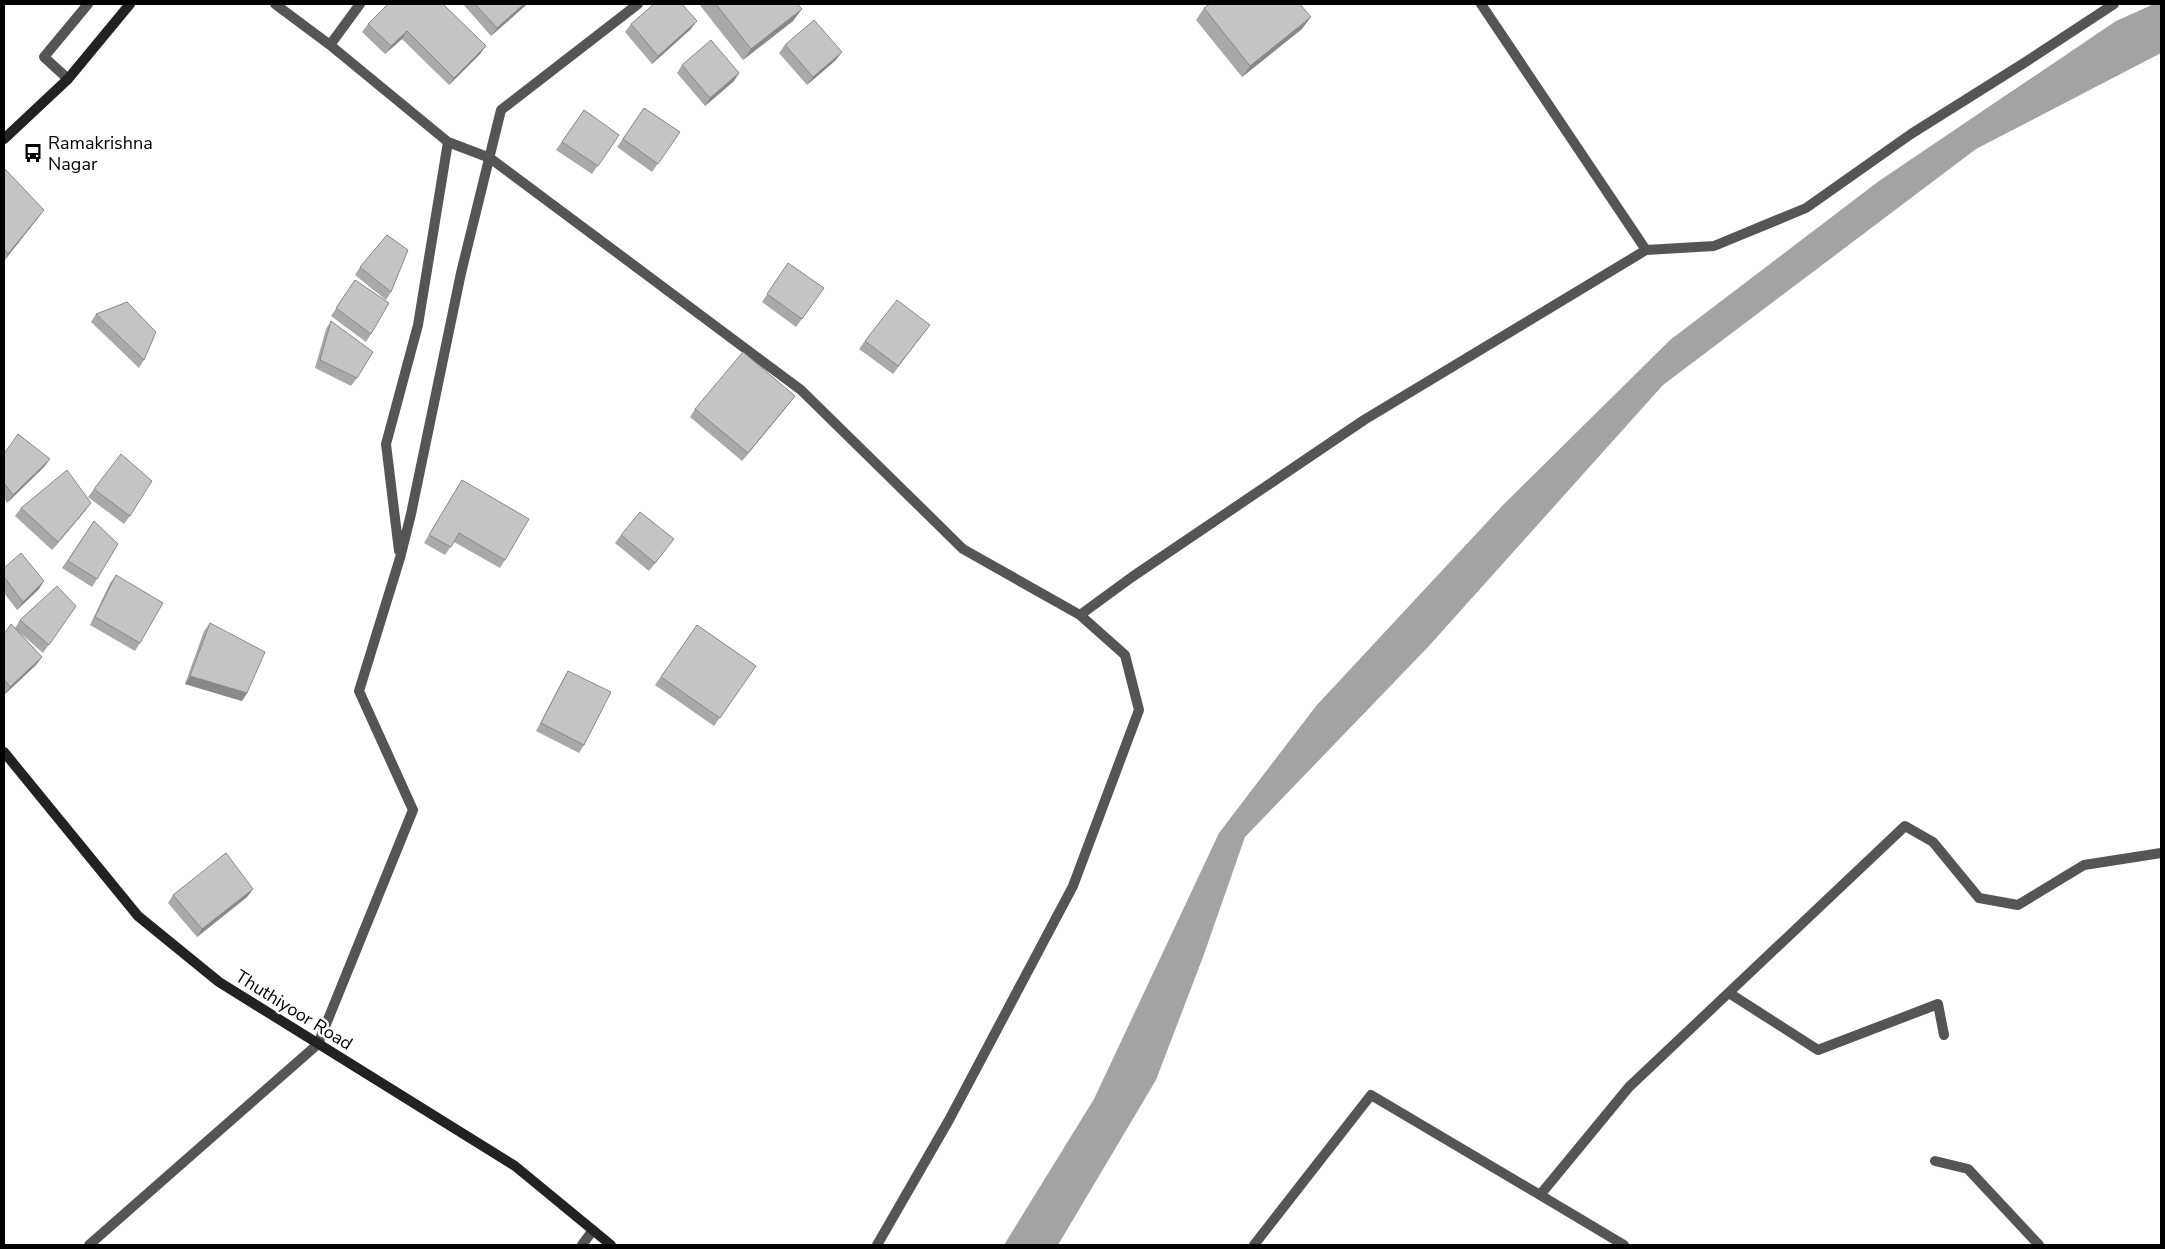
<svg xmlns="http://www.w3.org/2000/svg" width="2165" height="1249" viewBox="0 0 2165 1249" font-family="'Nunito Sans',sans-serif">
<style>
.water{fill:#a3a3a3}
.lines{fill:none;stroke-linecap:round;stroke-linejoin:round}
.lane{stroke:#555;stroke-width:10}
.street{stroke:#555;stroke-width:10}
.secondary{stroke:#222;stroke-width:10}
.wall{fill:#a9a9a9}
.shaded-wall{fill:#898989}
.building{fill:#c4c4c4;stroke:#898989}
.labels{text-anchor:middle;stroke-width:5;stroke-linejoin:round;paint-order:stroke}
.poi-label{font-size:18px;fill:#000;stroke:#fff;text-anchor:start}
.street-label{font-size:18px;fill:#000;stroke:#fff}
</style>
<rect width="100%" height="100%" fill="#fff"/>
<path class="water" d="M2154,4h7v49l-185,96 -313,236 -235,262 -183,190 -42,120 -47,123 -98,165h-54l90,-146 125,-266 97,-127 187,-201 167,-165 209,-159 237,-160z"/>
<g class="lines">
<path class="lane" d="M582,1245l11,-15"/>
<path class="street" d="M275,4l55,41 118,97 42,16 311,232 162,159 117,66
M1481,4l165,246
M330,45l30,-41
M68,79l-24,-22 44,-53
M399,551l-13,-107 32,-119 30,-183
M1729,993l89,57 120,-46 6,31
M1935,1161l33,8 71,76
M1540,1195l84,50
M89,1245l229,-201 95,-234 -54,-119 41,-133 11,-44 50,-241 40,-163 137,-106
M877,1245l72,-125 124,-234 66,-176 -14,-55 -45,-40 52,-38 232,-157 282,-170 68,-4 92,-38 105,-74 113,-71 90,-59
M1254,1245l117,-150 169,100 89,-108 276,-261 28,16 46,56 39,7 66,-40 77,-12"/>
<path class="secondary" d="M4,139l64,-60 62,-75
M4,752l134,164 81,66 296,184 96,79"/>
</g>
<path class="wall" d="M388,4l98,42 -6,8 -31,31 -47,-46 -17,15 -23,-22 6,-8z
M463,4h63l-1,2 -34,30z
M699,4h98l-4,17 -50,39z
M1204,8l98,21 -60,48 -46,-57z
M631,24l60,5 -39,35 -27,-32z
M785,45l51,15 -29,25 -28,-32z
M682,65l57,8 -5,8 -29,25 -28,-33z
M644,108l36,24 -28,40 -35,-25z
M584,110l35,25 -27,39 -36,-24z
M4,168l34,50 -34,43z
M788,263l36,25 -28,39 -34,-25z
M360,267l31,25 -5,8 -31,-25z
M355,280l16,54 -5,8 -35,-26z
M96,314l48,46 -5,8 -48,-46z
M331,321l26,57 -6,8 -36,-18 11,-39z
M924,333l-31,41 -34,-25 6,-8z
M789,404l-47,57 -52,-44 5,-8z
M4,454l46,5 -6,8 -37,36 -3,-5z
M462,480l43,80 -5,8 -46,-26 -9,13 -21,-12 33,-55z
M94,489l36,27 -6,8 -36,-27z
M21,508l64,3 -33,39 -37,-34z
M94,521l3,58 -5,8 -30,-19z
M621,535l47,12 -19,24 -34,-28z
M4,568l35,21 -22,21 -13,-17z
M116,575l24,68 -5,8 -45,-26 20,-42z
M76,606l-33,47 -24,-21 23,25 -6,8 -32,30v-61l11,-6 5,-8z
M210,623l37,70 -5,8 -57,-17 19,-53z
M697,625l59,41 -42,60 -59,-41z
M568,671l16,74 -5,8 -43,-22 27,-52z
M253,889l-6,8 -50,40 -29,-34 5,-8z"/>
<path class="shaded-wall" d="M524,4h2l-1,2 -34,30 6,-8z
M802,9l-9,12 -50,39 8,-11z
M1311,17l-9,12 -60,48 8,-11z
M697,21l-6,8 -39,35 6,-8z
M407,31l-5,8 -17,15 6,-8z
M486,46l-6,8 -31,31 5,-7z
M842,52l-6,8 -29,25 6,-8z
M739,73l-5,8 -29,25 5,-8z
M44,210l-6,8 -34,43 4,-7z
M795,396l-6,8 -47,57 6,-8z
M50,459l-6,8 -37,36 6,-8z
M91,503l-6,8 -33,39 6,-8z
M44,581l-5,8 -22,21 6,-8z
M42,657l-6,8 -32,30 6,-8z
M190,676l57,17 -5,8 -57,-17z
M253,889l-6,8 -50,40 5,-8z"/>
<path class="building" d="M388,4h55l43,42 -32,32 -47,-47 -16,15 -23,-22z
M475,4h49l-27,24z
M654,4h28l15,17 -39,35 -27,-32z
M716,4h81l5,5 -51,40z
M1210,4h90l11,13 -61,49 -46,-58z
M814,20l28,32 -29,25 -28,-32z
M711,40l28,33 -29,25 -28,-33z
M644,108l36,24 -22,32 -35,-25z
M584,110l35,25 -21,31 -36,-24z
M4,168l40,42 -36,44 -4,-5z
M387,235l21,15 -17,42 -31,-25z
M788,263l36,25 -22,31 -35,-25z
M355,280l34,23 -18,31 -35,-26z
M897,300l33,25 -32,41 -33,-25z
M127,302l29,30 -12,28 -48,-46z
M331,321l42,31 -16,26 -37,-18z
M743,352l52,44 -47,57 -53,-44z
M18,434l32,25 -37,36 -9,-12v-29z
M121,454l31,27 -22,35 -36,-27z
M67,470l24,33 -33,39 -37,-34z
M462,480l67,39 -24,41 -46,-27 -8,14 -22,-12z
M640,512l34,27 -19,24 -34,-28z
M94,521l24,23 -21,35 -29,-18z
M21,553l23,28 -21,21 -19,-25v-9z
M116,575l47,28 -23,40 -45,-26z
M57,586l19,20 -27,39 -29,-25z
M210,623l55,29 -18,41 -57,-17z
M11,624l31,33 -32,30 -6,-8v-45z
M697,625l59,41 -36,52 -59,-41z
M568,671l43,21 -27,53 -43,-22z
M226,853l27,36 -51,40 -29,-34z"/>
<defs>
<g id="bus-bare" transform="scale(1.5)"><path d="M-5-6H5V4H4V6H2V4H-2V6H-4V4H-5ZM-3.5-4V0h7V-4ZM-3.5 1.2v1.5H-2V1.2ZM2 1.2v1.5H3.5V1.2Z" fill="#000" stroke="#fff" stroke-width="2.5" paint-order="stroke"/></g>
</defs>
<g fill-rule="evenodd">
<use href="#bus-bare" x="33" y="153"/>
</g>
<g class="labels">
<g class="poi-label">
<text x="48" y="149">Ramakrishna<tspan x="48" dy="21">Nagar</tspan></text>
</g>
<g class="street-label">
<text transform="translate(294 1010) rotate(32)" y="6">Thuthiyoor Road</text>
</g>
</g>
<rect width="2165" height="1249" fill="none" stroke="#000000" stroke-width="10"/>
</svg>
